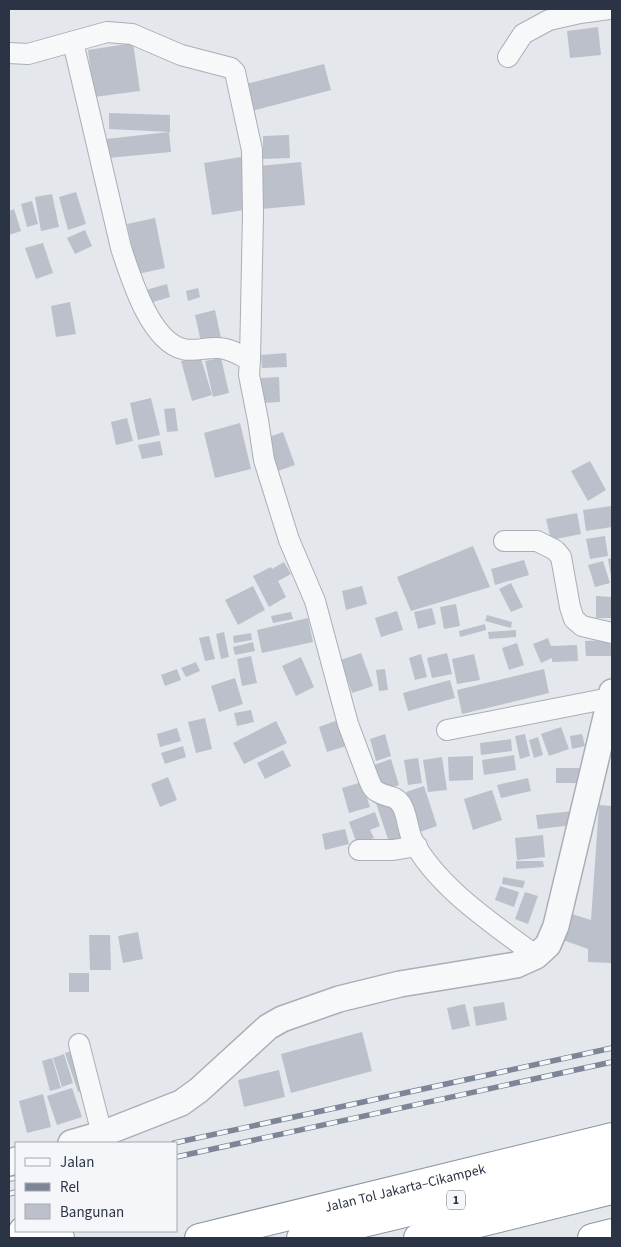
<svg xmlns="http://www.w3.org/2000/svg" width="621" height="1247" viewBox="0 0 621 1247" font-family="'Source Sans 3',sans-serif">
<style>
.building{fill:#bbc0ca}
.lines{fill:none;stroke-linecap:round;stroke-linejoin:round}
.minor-casing{stroke:#a9aeb7;stroke-width:22}
.tertiary-casing{stroke:#a9aeb7;stroke-width:28}
.motorway-casing{stroke:#8b94a3;stroke-width:30}
.minor{stroke:#f7f8fa;stroke-width:20}
.tertiary{stroke:#f7f8fa;stroke-width:25}
.motorway{stroke:#fff;stroke-width:28}
.rail-casing{stroke:#7d8696;stroke-width:5.5}
.rail{stroke:#f4f6f9;stroke-width:4;stroke-dasharray:11;stroke-linecap:butt}
.labels{text-anchor:middle;stroke-width:4.5;stroke-linejoin:round;paint-order:stroke}
.shield{fill:#f4f6f9;stroke:#676e7b;stroke-width:1}
.shield-label{font-size:12px;font-weight:bold;fill:#2b3445}
.street-label{font-size:14px;fill:#2b3445;stroke:#f4f6f9}
</style>
<rect width="100%" height="100%" fill="#e4e7ec"/>
<path class="building" d="M598,27l3,28 -31,3 -3,-27z
M133,43l7,48 -46,6 -6,-47z
M324,64l7,26 -83,22 -6,-27z
M109,113l61,2v17l-61,-3z
M169,132l2,20 -63,6 -2,-19z
M289,135l1,23 -27,1v-23z
M241,157l9,52 -38,6 -8,-52z
M301,162l4,43 -43,4 -3,-43z
M76,192l10,32 -18,6 -9,-33z
M52,194l7,33 -18,4 -6,-34z
M32,201l6,23 -11,3 -6,-23z
M14,209l7,22 -12,4v-24z
M155,218l10,50 -27,6 -11,-50z
M85,230l7,16 -17,8 -8,-16z
M43,243l10,30 -17,6 -11,-31z
M167,284l3,13 -20,6 -4,-13z
M198,288l2,9 -12,4 -2,-10z
M70,302l6,32 -20,3 -5,-31z
M215,310l6,28 -20,4 -6,-27z
M286,353l1,14 -25,1 -1,-13z
M200,355l12,40 -20,6 -11,-40z
M221,358l8,35 -16,4 -8,-36z
M279,377l1,25 -18,1 -1,-25z
M151,398l9,37 -22,5 -8,-37z
M175,408l3,23 -11,1 -3,-23z
M127,418l6,23 -17,4 -5,-23z
M240,423l11,46 -36,9 -11,-45z
M283,432l12,33 -20,7 -12,-33z
M160,441l3,14 -21,4 -4,-14z
M590,461l16,29 -18,11 -17,-30z
M612,506v21l-26,4 -3,-21z
M577,513l4,21 -30,6 -5,-21z
M605,536l3,20 -18,3 -4,-20z
M473,546l17,41 -79,24 -14,-34z
M612,558v18h-1l-3,-17z
M524,560l5,15 -34,10 -4,-16z
M603,561l7,22 -15,4 -7,-22z
M284,562l7,12 -13,7 8,16 -17,10 -16,-31 18,-9 1,2z
M511,583l12,24 -12,5 -12,-23z
M253,586l12,24 -27,15 -13,-25z
M362,586l5,18 -21,6 -4,-19z
M596,596l16,1v21h-16z
M456,604l4,22 -16,3 -4,-22z
M432,608l4,16 -18,5 -4,-17z
M397,611l6,19 -22,7 -6,-19z
M291,612l2,7 -20,4 -2,-7z
M487,615l25,7 -1,6 -26,-7z
M308,618l5,24 -51,11 -5,-23z
M485,624l1,6 -26,7 -1,-6z
M516,630v7l-27,2 -1,-7z
M224,632l5,25 -8,2 -5,-25z
M251,633l1,7 -18,3 -1,-7z
M209,636l6,23 -10,2 -6,-23z
M548,638l3,8 26,-1 1,16 -26,1v-4l-11,5 -8,-19z
M612,640v16h-26l-1,-15z
M253,642l2,9 -20,4 -2,-8z
M517,643l7,22 -15,5 -7,-22z
M361,653l12,33 -21,7 -11,-33z
M447,653l5,21 -20,4 -5,-20z
M421,654l6,23 -12,3 -6,-22z
M474,654l6,26 -23,4 -5,-25z
M251,656l6,27 -15,3 -5,-27z
M301,657l13,30 -18,9 -14,-30z
M196,662l4,9 -14,6 -5,-9z
M177,669l4,11 -16,6 -4,-11z
M385,669l3,21 -9,1 -3,-21z
M544,669l5,24 -87,21 -5,-24z
M235,678l8,26 -24,8 -8,-26z
M450,680l5,18 -47,13 -5,-18z
M251,710l3,12 -17,4 -3,-13z
M205,718l7,31 -16,4 -8,-31z
M338,720l8,26 -19,6 -8,-25z
M276,721l11,22 -43,21 -11,-21z
M561,727l8,22 -20,7 -8,-22z
M177,728l4,13 -21,6 -3,-13z
M385,734l6,22 -15,5 -6,-22z
M525,734l5,22 -10,3 -5,-23z
M582,734l3,12 -13,3 -2,-13z
M538,737l5,18 -9,3 -5,-18z
M511,739l1,12 -31,4 -1,-12z
M183,746l3,11 -21,7 -4,-11z
M283,750l8,16 -26,13 -8,-16z
M514,755l2,15 -32,5 -2,-15z
M473,756v24l-24,1 -1,-24z
M442,757l5,33 -19,2 -5,-32z
M418,758l4,25 -14,2 -4,-25z
M391,759l8,26 -16,6 -9,-26z
M556,768h29v15h-29z
M168,777l9,23 -17,7 -9,-23z
M528,778l3,13 -30,7 -4,-13z
M362,782l8,25 -21,6 -7,-25z
M424,786l13,40 -17,6 -14,-40z
M492,790l10,30 -29,10 -9,-31z
M392,798l13,39 -16,5 -13,-39z
M599,805l13,1v157l-24,-1v-13l-25,-9 9,-26 19,6z
M573,811l1,14 -36,4 -2,-14z
M375,812l5,14 -10,4 4,8 -17,6 -8,-22z
M345,829l4,15 -24,6 -3,-16z
M543,835l2,22 -28,3 -2,-22z
M516,861h27l1,6 -28,2z
M503,877l22,4 -2,7 -21,-4z
M500,886l19,6 -5,15 -19,-7z
M525,892l13,4 -10,28 -13,-5z
M138,932l5,27 -20,4 -5,-27z
M89,935h21l1,35h-21z
M69,973h20v19h-20z
M504,1002l3,18 -31,6 -3,-19z
M465,1004l5,22 -18,4 -5,-22z
M362,1032l10,39 -81,22 -10,-39z
M75,1050l12,39 -9,3 -13,-39z
M64,1054l9,29 -11,4 -9,-29z
M52,1058l9,30 -11,3 -8,-30z
M279,1070l6,27 -41,10 -6,-27z
M72,1088l10,29 -25,8 -10,-29z
M43,1094l8,33 -24,6 -8,-32z"/>
<g class="lines">
<g class="minor-casing">
<path id="minor" d="M73,42l48,206c10,30 29,93 62,101 11,3 24,-2 35,-1 12,0 21,7 32,12l-1,15 9,45 6,40 25,80 26,61 33,123 21,56c2,5 4,10 9,12 9,6 16,2 23,12 7,11 6,25 12,37 26,48 81,83 123,115
M9,53l19,1 79,-22 25,2 49,21 50,13 4,4 17,78 1,64 -3,146
M508,57l15,-23 26,-14 31,-7 29,-4
M504,541h33l18,9 6,7 9,50 4,12 8,7 30,7
M447,730l163,-32
M359,850h34l24,-4
M79,1044l23,90"/>
</g>
<g class="tertiary-casing">
<path id="tertiary" d="M71,1143l31,-9 79,-31 18,-13 69,-63 14,-8 57,-20 61,-15 116,-19 20,-9 12,-11 8,-19 56,-234
M9,1163l7,-3"/>
</g>
<g class="motorway-casing">
<g id="motorway">
<path d="M23,1231l37,7"/>
<path id="s1" d="M199,1238l413,-101"/>
<path d="M301,1238l311,-75"/>
<path d="M418,1238l194,-48"/>
<path d="M592,1238l20,-5"/>
</g>
</g>
<use href="#minor" class="minor"/>
<use href="#tertiary" class="tertiary"/>
<use href="#motorway" class="motorway"/>
<g class="rail-casing">
<path id="rail" d="M174,1143l438,-95
M176,1157l436,-95
M9,1179l7,-1
M9,1194l7,-2"/>
</g>
<use href="#rail" class="rail"/>
</g>
<g class="labels">
<rect class="shield" x="447" y="1190.5" width="18" height="19" rx="4"/>
<g class="shield-label">
<text x="456" y="1204">1</text>
</g>
<g class="street-label">
<text dy="5" stroke="none"><textPath href="#s1" startOffset="212">Jalan Tol Jakarta–Cikampek</textPath></text>
</g>
</g>
<rect width="621" height="1247" fill="none" stroke="#2b3445" stroke-width="20"/>
<rect x="15" y="1142" width="162" height="90" fill="#f4f6f9" stroke="#a4a8b1"/>
<rect x="25" y="1158" width="25" height="8" fill="#f7f8fa" stroke="#a4a8b1"/>
<text x="60" y="1167" font-size="15" fill="#2b3445">Jalan</text>
<rect x="25" y="1183" width="25" height="8" fill="#7d8696" stroke="#a4a8b1"/>
<text x="60" y="1192" font-size="15" fill="#2b3445">Rel</text>
<rect x="25" y="1204" width="25" height="15" fill="#bbc0ca" stroke="#a4a8b1"/>
<text x="60" y="1217" font-size="15" fill="#2b3445">Bangunan</text>
</svg>
